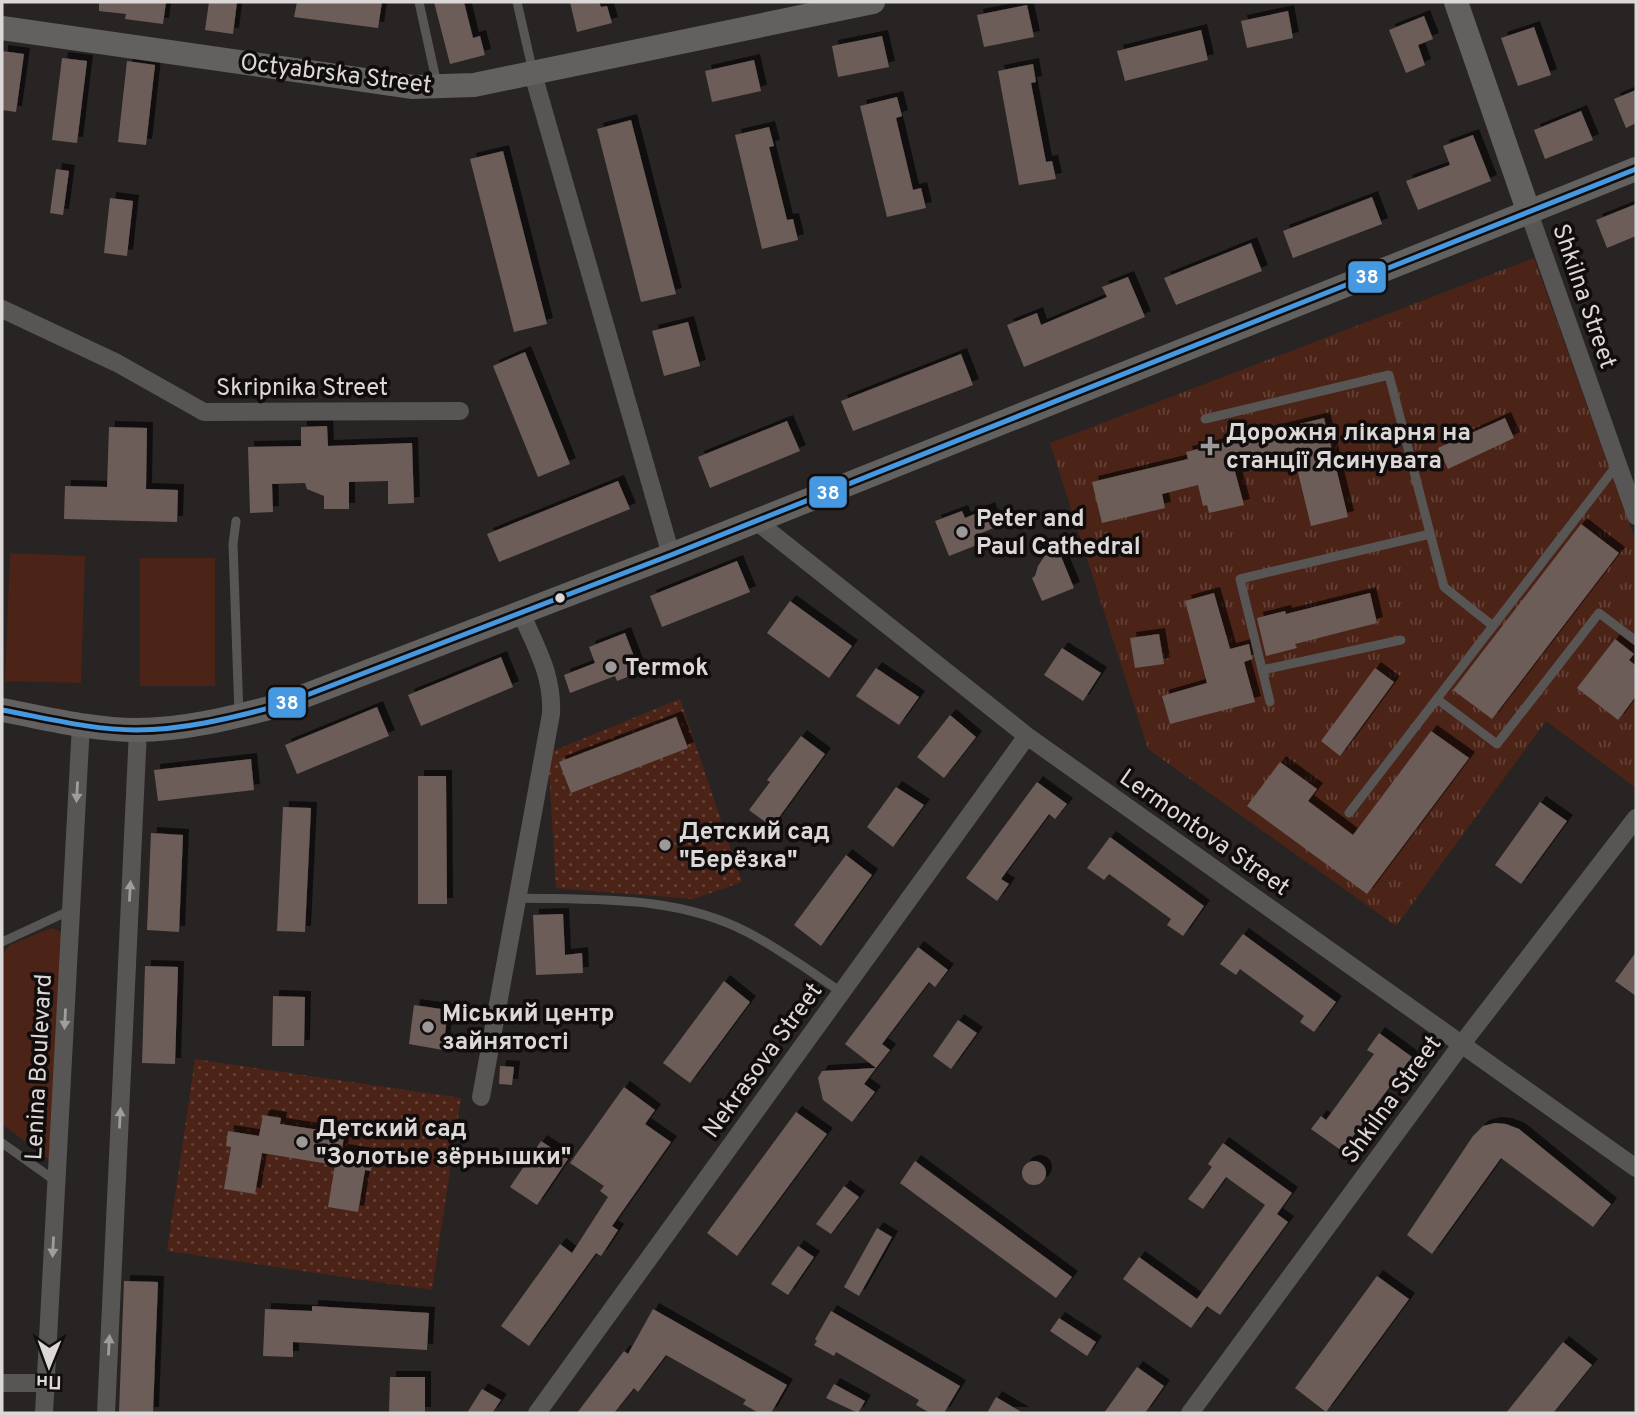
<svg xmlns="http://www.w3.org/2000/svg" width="1638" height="1415" viewBox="0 0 1638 1415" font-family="Overpass,sans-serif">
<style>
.grass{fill:#4c2317}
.park{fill:url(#park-tufts)}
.garden{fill:url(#garden-dots)}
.building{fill:#6d5d58;filter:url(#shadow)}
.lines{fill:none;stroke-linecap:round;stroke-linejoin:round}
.service{stroke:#575655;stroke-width:9}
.minor{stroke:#575655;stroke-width:18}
.secondary{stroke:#626160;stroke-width:24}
.bus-1-casing{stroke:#100d0c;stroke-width:10}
.bus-1{stroke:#4699e1;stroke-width:5}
.oneway{fill:#a09e9c}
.poi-dot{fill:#9d9998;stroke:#100d0c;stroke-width:2.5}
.bus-dot{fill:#dcd8d7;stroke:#100d0c;stroke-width:2.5}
.labels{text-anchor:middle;stroke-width:7;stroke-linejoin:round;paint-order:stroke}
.street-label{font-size:24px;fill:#dcd8d7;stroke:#100d0c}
.poi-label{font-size:24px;font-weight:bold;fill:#dcd8d7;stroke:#100d0c;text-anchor:start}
.line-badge{stroke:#100d0c;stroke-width:2.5}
.badge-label{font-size:19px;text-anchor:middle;font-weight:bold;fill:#fff}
</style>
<defs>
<pattern id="park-tufts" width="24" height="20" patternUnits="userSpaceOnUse" patternTransform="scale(1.75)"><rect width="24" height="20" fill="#4c2317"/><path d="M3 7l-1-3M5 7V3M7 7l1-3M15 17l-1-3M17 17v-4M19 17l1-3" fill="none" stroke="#654238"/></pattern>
<pattern id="garden-dots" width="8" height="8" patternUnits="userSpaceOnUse" patternTransform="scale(1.75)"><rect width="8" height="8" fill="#4c2317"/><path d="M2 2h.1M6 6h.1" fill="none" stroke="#654238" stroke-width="1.8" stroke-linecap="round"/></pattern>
<filter id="shadow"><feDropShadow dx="6" dy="-6" stdDeviation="0" flood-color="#0009"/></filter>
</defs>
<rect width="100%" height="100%" fill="#272423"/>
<path class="grass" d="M10,553l75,3 -4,127 -76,-2z
M140,558h75v128h-75z
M51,928l9,3 3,7 -12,223 -49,-37v-169l8,-10z"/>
<path class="park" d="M1534,258l102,284v246l-90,-67 -150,205 -248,-177 -98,-306z"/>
<path class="garden" d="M680,699l62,183 -49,17 -137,-11 -8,-135z
M195,1059l266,39 -29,192 -265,-39z"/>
<path class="building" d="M99,2h67l-3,22 -38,-5 1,-5 -27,-3z
M209,2h28l-4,32 -28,-4z
M297,2h85l-4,26 -84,-11z
M434,2h30l9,36 7,-2 5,19 -35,9z
M570,2h29l2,5 6,-1 5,17 -35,9z
M1027,5l7,32 -50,10 -7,-32z
M1288,11l5,27 -46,10 -6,-27z
M1424,16l9,23 -15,6 7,20 -19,8 -17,-43z
M1534,27l17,48 -33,11 -17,-48z
M1201,30l7,30 -83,21 -8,-30z
M882,36l7,31 -51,10 -6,-31z
M2,51l22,3 -8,58 -14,-2z
M62,58l25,3 -10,82 -25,-3z
M754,60l7,31 -49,11 -7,-31z
M127,61l28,4 -9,80 -28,-3z
M1033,64l3,18 -5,1 15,79 6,-1 4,18 -37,6 -21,-114z
M1636,90v33l-10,5 -12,-29z
M897,97l5,19 -6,2 17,72 8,-2 5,20 -39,9 -27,-111z
M1581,111l12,29 -48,19 -11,-29z
M631,120l45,174 -35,8 -44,-173z
M769,127l5,19 -5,1 18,73 6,-1 5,21 -36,9 -27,-114z
M1473,135l18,46 -73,29 -12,-29 44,-16 -7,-19z
M503,151l44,173 -33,8 -44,-173z
M56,169l13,2 -6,44 -13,-2z
M1372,197l10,27 -89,34 -10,-27z
M110,198l23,3 -6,55 -23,-3z
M1636,204v32l-29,12 -11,-28z
M1251,243l11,28 -86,34 -12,-27z
M1128,277l17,40 -121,50 -17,-42 30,-12 4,12 66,-28 -5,-10z
M688,322l12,44 -36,10 -12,-45z
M525,352l45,112 -32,13 -45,-111z
M961,354l12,31 -120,46 -12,-30z
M1324,418l24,99 -37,9 -15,-62 -18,4 -3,-10 -41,10 10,37 -35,8 -2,-8 -4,1 -5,-21 -36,9 3,14 -63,15 -10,-41 96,-23 -2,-7z
M1505,418l9,20 -66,31 -10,-21z
M787,421l13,30 -90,37 -12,-31z
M327,426l1,20 84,-3 2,60 -26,1v-23l-39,1v27h-25v-13l-17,-7 -2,-6 -33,1 1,28 -23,1 -2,-66 53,-1v-19z
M109,427l38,1 -1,61 32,1 -1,32 -113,-3 1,-33 42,1z
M618,481l12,28 -131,53 -12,-28z
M989,508l7,19 -22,9 3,9 -28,11 -14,-35 27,-10 3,7z
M1581,524l38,29 -127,166 -39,-29z
M1058,549l16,39 -32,13 -10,-23 3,-2 3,-10 8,-12z
M737,561l13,31 -88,35 -12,-31z
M1214,593l16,56 19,-5 3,15 -8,3 11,40 -85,22 -8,-28 45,-13 -22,-82z
M1370,593l7,30 -82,21 2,4 -31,8 -9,-38 28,-7 1,3z
M790,601l62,45 -23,32 -62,-45z
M625,633l15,39 -23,9 -2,-5 -45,17 -6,-18 31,-12 -6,-16z
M1159,634l5,30 -29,4 -5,-30z
M1615,639l19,15 -5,6 7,6v30l-18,24 -41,-32z
M1062,648l39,25 -18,28 -39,-26z
M501,657l12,30 -92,39 -13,-31z
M876,668l43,29 -20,28 -43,-29z
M1375,668l19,14 -54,74 -19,-15z
M377,707l12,29 -92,38 -12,-29z
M950,715l26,22 -32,41 -27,-21z
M676,717l12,31 -117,45 -12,-31z
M1431,731l38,27 -102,136 -120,-88 33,-44 37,27 -9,12 45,34z
M801,736l24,18 -53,73 -23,-17 21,-28 -3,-2z
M251,759l3,31 -96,11 -4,-31z
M418,776h28l1,128h-29z
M1037,782l30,22 -12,15 -6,-5 -48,65 8,5 -12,17 -31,-23z
M896,787l28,18 -31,42 -26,-20z
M1540,802l27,19 -46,63 -26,-19z
M283,807l28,1 -6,124 -28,-1z
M151,833l32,2 -4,97 -32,-2z
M1110,837l94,69 -21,30 -16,-11 4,-6 -62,-45 -5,6 -17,-12z
M846,855l26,20 -51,71 -27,-21z
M563,914l2,41 17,-2 1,20 -47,2 -3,-60z
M1243,934l93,68 -22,30 -14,-10 4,-6 -64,-47 -4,6 -16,-11z
M918,947l30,23 -13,17 -6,-5 -47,62 8,6 -14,18 -31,-24z
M1636,952v44l-21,-15z
M145,966l33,1 -3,97 -33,-1z
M724,981l26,21 -60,81 -27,-20z
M273,996l32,1 -1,49h-32z
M414,1005l34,5 -5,40 -34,-6z
M958,1020l19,13 -26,36 -18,-13z
M1379,1033l33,24 -70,94 -31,-22 10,-13 5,4 48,-66 -7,-4z
M500,1066l14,1 -2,18 -13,-1z
M876,1068l-12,16 11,8 -23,30 -29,-22 -5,-22 4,-7z
M624,1087l31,23 -10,14 26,18 -59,84 6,4 -17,26 -5,-3 -67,93 -28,-20 59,-82 12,9 36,-56 -8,-6 4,-5 -34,-23z
M796,1112l31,22 -90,122 -30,-23z
M263,1115l18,3 -1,6 46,7 1,-5 18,3 -3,21 31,5 -2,16 -6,-1 -7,42 -30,-5 7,-42 -73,-12 -7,41 -31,-5 7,-42 -5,-1 2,-15 31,5z
M1495,1123l11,1 13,5 92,75 -18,23 -92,-69 -69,96 -25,-19 66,-99 10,-10z
M541,1141l27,18 -31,46 -27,-18z
M1223,1143l69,50 -15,21 11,8 -68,93 -13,-9 -16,22 -68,-49 16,-22 58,42 68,-94 -39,-28 -23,32 -15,-10 24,-32 -4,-3z
M915,1161l157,116 -16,21 -156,-115z
M1022 1173a12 12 0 1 1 24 0a12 12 0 1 1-24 0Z
M844,1186l15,11 -28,37 -15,-10z
M877,1228l15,9 -33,59 -15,-9z
M798,1246l16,11 -26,38 -17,-11z
M1377,1276l32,23 -83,113 -31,-24z
M124,1281l34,1 -5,131h-34z
M312,1306l117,7 -2,37 -134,-8v15l-30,-1 2,-47 47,2z
M653,1309l134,76 -16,28h-12l-16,-9 3,-4 -80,-45 -28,37 -4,-4 -20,25h-37l47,-62 4,3z
M831,1311l129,75 -16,27h-14l-14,-8 3,-5 -83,-48 -2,4 -20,-11 3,-4 -2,-2z
M1059,1318l37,24 -9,14 -37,-25z
M1563,1342l29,23 -39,48h-47z
M1137,1367l27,19 -19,27h-41z
M390,1377h35v36h-36z
M834,1384l31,17 -7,12 -32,-15z
M482,1389l19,11 -9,13h-25z
M996,1397l27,16h-36z"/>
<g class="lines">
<path class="service" d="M419,2l18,82
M517,2l16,70
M1205,419l184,-44 55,212 49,39
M236,521l-3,23 6,171
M1262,670l139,-30
M1437,699l60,45 102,-131 37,28
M1270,702l-30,-123 190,-45
M1349,813l268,-348
M518,898c77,2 158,-3 229,34 33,17 64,40 94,60
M2,942l69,-32
M2,1143l55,39"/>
<path class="minor" d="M533,74l138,481
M1528,210l108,306
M2,309l115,54 87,49 256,-1
M756,521l271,215 609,432
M481,1097l70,-383c2,-39 -15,-67 -30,-101
M2,1383h44
M44,1413l37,-689
M106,1413l32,-683
M537,1413l490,-677
M1190,1413l271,-368 175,-227"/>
<path class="secondary" d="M1456,2l72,208
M2,28l411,59 61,-2 399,-83
M2,710c44,8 90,20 134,20 50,0 98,-13 145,-25l390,-150 965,-386"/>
<g class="bus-1-casing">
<path id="bus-1" d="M2,710c44,8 90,20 134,20 50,0 98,-13 145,-25l390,-150 965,-386"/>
</g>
<use href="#bus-1" class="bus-1"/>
</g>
<defs><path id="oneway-solid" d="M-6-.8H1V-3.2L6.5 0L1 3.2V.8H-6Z" transform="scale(1.75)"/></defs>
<g class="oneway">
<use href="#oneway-solid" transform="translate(77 792) rotate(93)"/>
<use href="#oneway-solid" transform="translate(130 891) rotate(-87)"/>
<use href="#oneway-solid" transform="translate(65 1019) rotate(93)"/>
<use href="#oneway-solid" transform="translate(120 1118) rotate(-87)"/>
<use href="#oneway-solid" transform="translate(53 1247) rotate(93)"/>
<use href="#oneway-solid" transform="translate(109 1345) rotate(-87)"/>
</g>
<g class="poi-dot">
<path d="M1206.5 435.5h7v7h7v7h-7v7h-7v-7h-7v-7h7z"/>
<circle cx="962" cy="532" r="7"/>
<circle cx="611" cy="667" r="7"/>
<circle cx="665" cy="845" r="7"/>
<circle cx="428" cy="1027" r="7"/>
<circle cx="302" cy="1142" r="7"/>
</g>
<circle class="bus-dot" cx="560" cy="598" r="6"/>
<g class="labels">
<g class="street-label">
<text transform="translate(336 73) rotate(7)" y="8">Octyabrska Street</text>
<text transform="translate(1585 296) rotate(71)" y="8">Shkilna Street</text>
<text x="302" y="395">Skripnika Street</text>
<text transform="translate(1205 832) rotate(35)" y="8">Lermontova Street</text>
<text transform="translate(762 1060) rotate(-54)" y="8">Nekrasova Street</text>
<text transform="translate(38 1067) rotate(-87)" y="8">Lenina Boulevard</text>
<text transform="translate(1391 1099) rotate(-54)" y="8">Shkilna Street</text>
</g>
<g class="poi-label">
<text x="1226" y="440">Дорожня лікарня на<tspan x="1226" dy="28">станції Ясинувата</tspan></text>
<text x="976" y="526">Peter and<tspan x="976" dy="28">Paul Cathedral</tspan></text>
<text x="625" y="675">Termok</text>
<text x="679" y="839">Детский сад<tspan x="679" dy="28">"Берёзка"</tspan></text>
<text x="442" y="1021">Міський центр<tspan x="442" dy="28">зайнятості</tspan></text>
<text x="316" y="1136">Детский сад<tspan x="316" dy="28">"Золотые зёрнышки"</tspan></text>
</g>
</g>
<g class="line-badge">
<rect x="1347" y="260" width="40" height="34" rx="7" fill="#4699e1"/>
<rect x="808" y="475" width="40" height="34" rx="7" fill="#4699e1"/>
<rect x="267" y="686" width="40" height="33" rx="7" fill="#4699e1"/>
</g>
<g class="badge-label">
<text x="1367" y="283">38</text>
<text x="828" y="499">38</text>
<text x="287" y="709">38</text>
</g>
<rect width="1638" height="1415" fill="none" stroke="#dcd8d7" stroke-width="7"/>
<g transform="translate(49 1366) rotate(181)" stroke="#100d0c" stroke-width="5" paint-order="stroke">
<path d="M0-5L12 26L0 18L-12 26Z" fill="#dcd8d7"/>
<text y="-10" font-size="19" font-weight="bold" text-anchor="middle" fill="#dcd8d7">Пн</text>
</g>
</svg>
